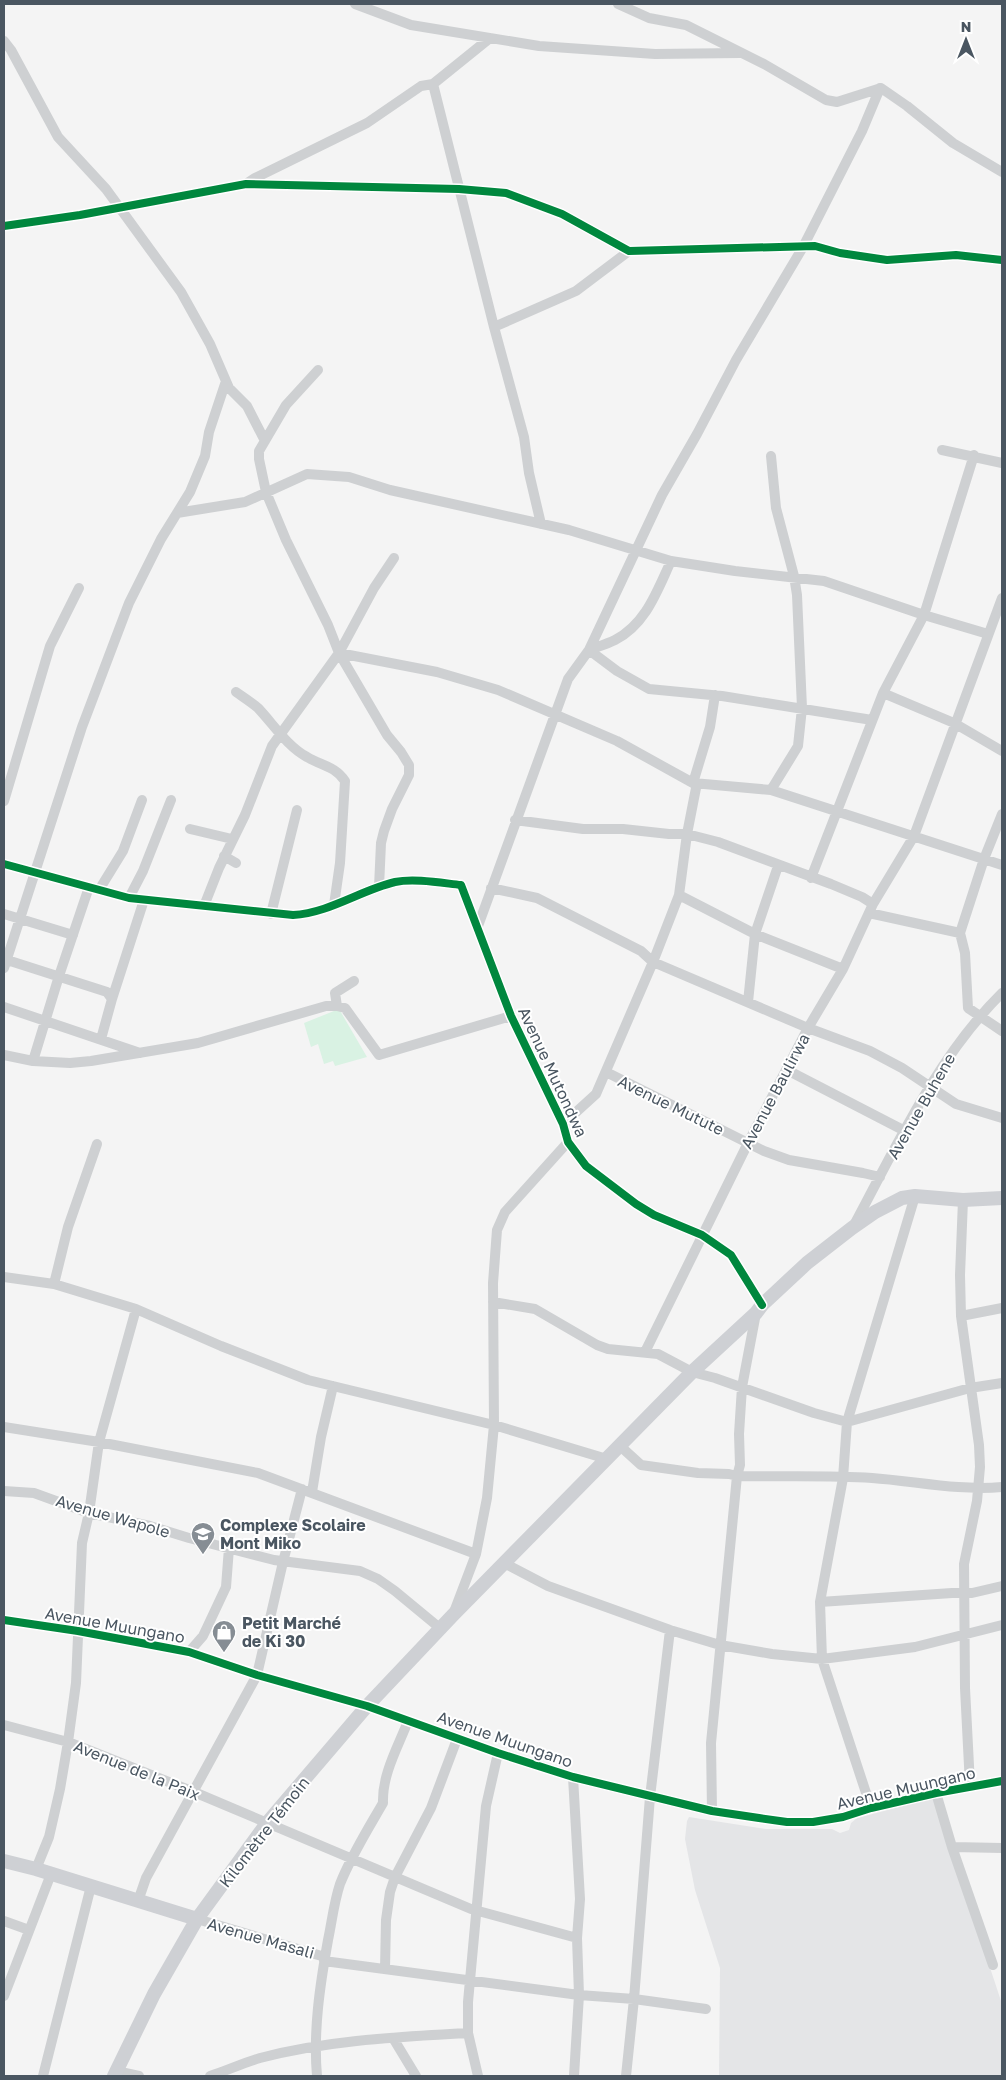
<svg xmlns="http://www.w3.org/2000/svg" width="1006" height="2080" viewBox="0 0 1006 2080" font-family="'Golos Text',sans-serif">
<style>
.airport{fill:#e4e5e7}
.green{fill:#d9f2e3}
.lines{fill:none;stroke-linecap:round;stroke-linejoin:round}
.street{stroke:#ced0d2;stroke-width:10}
.secondary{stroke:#ced0d4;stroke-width:14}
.cycleway-casing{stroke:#fff;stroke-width:11}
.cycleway{stroke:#00873e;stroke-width:8}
.labels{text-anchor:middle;stroke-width:4;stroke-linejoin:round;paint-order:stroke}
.street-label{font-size:16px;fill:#4a5661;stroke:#fff}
.poi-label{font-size:16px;font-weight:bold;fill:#4a5661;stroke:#fff;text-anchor:start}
</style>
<rect width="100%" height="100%" fill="#f4f4f4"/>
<path class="airport" d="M934,1798l68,206v72h-283l1,-108 -25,-78 -10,-51 2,-18 2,-4 77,12h66l8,4 9,-3 2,-7 6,-5z"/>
<path class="green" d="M339,1009l28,48 -32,9 -2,-5 -9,3 -6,-20 -7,3 -7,-24z"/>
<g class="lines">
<path class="street" d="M355,4l56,21 128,21 116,8 85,-1
M618,4l31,14 37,7 78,39 62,36 11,2 44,-14 26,18 46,37 49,29
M490,38l-57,46 61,243 30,110 5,36 12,51
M4,41l7,9 47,87 48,52 75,103 29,52 19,44 18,18 18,35
M246,184l9,-6 112,-55 54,-37 12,-2
M4,226l76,-11 166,-31 213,5 47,4 56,21 67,37 186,-5 25,7 47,7 69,-5 46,5
M494,327l82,-36 53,-40
M318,370l-32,35 -27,46v8l7,33 20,48 42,85 11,28 48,82 14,17 8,13v10l-17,34 -8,22 -3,12 -2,44
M942,450l60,13
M177,513l68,-11 62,-28 42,3 41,13 179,40 102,31 64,10 89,10 100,34 64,19
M589,650l28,21 32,18 73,7 150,24
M589,650c8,-3 18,-6 26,-10 31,-16 42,-49 56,-79
M339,653l98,19 61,18 119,51 76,42 78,7 231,75
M236,692c7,5 15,10 22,16 16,17 29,38 49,49 15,9 28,9 38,24l-5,82 -6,42
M883,693l71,30 48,28
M693,783l17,-56 5,-32
M771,790l27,-44 4,-38 -5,-113 -3,-19 -18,-68 -5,-52
M4,801l46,-155 29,-58
M1002,814l-18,45 -24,74 5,20 3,55 34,23
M515,820l68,9h40l46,5h18l31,8 113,42 31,13 11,7
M190,829l42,10
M224,856l12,7
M4,864l125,34 164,17c36,-2 68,-25 102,-33 19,-4 47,1 66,3l50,131 52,108 5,18 18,24 50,38 18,11 48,20 29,20 31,50
M811,878l72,-185 41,-78 50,-160
M491,888l46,10 104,53 12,11 155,66 62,23 32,17 54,36 46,14
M99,890l24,-39 19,-51
M679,895l76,39 88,35
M129,898l14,-27 28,-71
M204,906l15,-38 26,-53 27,-69 67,-93 35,-65 20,-30
M869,913l91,20
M4,914l69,21
M271,914l26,-104
M478,926l90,-247 21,-29 73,-155 35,-61 39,-74 67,-113 59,-116 18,-43
M4,959l103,33 5,7 -11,40
M4,968l78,-241 47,-124 32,-64 29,-47 15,-36 4,-24 17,-51
M112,999l32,-99
M748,1002l7,-68 23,-68
M337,1006l-2,-13 19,-12
M4,1007l136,46
M4,1055l29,6 37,2 21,-2 107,-18 128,-37h11l8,2 34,47 132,-39
M33,1061l26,-85 30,-89
M787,1070l118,61
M606,1072l158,79 25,9 74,13 17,4
M563,1124l33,-30 57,-132 26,-67 8,-61 10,-51
M963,1200l-3,75 1,41 18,129 1,22 -3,34 -13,63 1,124 5,97
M853,1227c43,-80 84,-170 149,-234
M4,1277l50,7 82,25 85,37 87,34 186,45 113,34
M54,1284l14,-57 29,-83
M493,1302l42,7 62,36 11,4 50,5 34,18 23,6 99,35 33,9 123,-34 32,-5
M961,1316l41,-8
M645,1352l103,-209 60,-115 35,-59 30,-65 41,-68 88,-238
M4,1427l95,15 159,31 218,81
M619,1445l22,20 57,8 31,1 8,2c45,1 90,-1 135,2 43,3 86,13 130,9
M4,1491l30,2 55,20 61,13 39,12 85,22 86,11 18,8 17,12 46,38
M312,1492l9,-55 12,-51
M504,1563l44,23 122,44 50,15 52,9 50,5 93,-12 87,-22
M820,1602l132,-9h20l30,-7
M454,1612l22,-58 11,-56 7,-73 -1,-142 4,-53 8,-18 63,-70
M4,1620l74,11 111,21 68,23 110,31 131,47 75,24 139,34 47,7 28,4h26l30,-5 28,-9 65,-15 66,-12
M189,1652l14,-16 23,-49 3,-39
M4,1725l64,17 28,11 98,39 277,117 106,29
M573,1777l7,122 -3,39 2,57 -5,81
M936,1793l16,54 41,118
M871,1808l-49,-149 -2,-57 23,-124 4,-56 68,-226
M712,1811l-1,-68 26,-267 3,-11 -1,-31 3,-47 14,-74
M952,1847l50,1
M36,1869l13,-32 11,-48 8,-47 8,-59 6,-140 7,-30 10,-71 37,-133
M138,1901l8,-23 111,-203 26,-113 19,-73
M197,1919l128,38
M4,1921l25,9
M324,1961l255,34 55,4 72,10
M385,1969l1,-49 4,-28 5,-15 36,-69 26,-69
M4,1996l47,-122
M393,2038l23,38
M116,2071l23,5
M43,2076l48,-190
M210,2076c16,-5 33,-13 50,-18 68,-18 139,-21 208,-25
M317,2076c-4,-45 3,-91 11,-136 4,-19 6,-38 12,-56 11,-28 28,-55 43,-81 -1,-29 15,-56 25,-82
M478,2076l-10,-43v-31l18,-196 12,-53
M626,2076l8,-77 16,-202 20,-167"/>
<path class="secondary" d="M4,1861l32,8 161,50
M114,2076l40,-82 43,-75 70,-96 100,-117 86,-91 239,-243 64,-59 6,-8 45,-42 45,-35 23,-16 27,-14 13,-2 48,4 39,-2"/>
<g class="cycleway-casing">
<path id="cycleway" d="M4,226l76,-11 166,-31 213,5 47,4 56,21 67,37 186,-5 25,7 47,7 69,-5 46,5
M4,864l125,34 164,17c36,-2 68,-25 102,-33 19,-4 47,1 66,3l50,131 52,108 5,18 18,24 50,38 18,11 48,20 29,20 31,50
M4,1620l74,11 111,21 68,23 110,31 131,47 75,24 139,34 47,7 28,4h26l30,-5 28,-9 65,-15 66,-12"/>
</g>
<use href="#cycleway" class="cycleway"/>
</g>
<defs>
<g id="school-pin" transform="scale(1.25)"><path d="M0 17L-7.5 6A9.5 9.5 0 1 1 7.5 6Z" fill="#868d94" stroke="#fff"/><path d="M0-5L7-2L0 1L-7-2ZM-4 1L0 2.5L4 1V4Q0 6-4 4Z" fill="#fff"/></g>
<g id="shop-pin" transform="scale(1.25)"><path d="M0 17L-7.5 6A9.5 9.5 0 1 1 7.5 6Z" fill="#868d94" stroke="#fff"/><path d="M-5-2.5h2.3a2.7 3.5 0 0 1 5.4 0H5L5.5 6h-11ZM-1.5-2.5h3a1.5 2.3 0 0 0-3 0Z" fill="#fff"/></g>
</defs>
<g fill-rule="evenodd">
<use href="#school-pin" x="203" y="1534"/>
<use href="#shop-pin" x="224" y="1632"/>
</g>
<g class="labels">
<g class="street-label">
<text transform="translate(553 1072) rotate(65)" y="6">Avenue Mutondwa</text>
<text transform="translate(775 1091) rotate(-62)" y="6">Avenue Baulirwa</text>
<text transform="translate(671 1105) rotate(26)" y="6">Avenue Mutute</text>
<text transform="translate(921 1106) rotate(-60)" y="6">Avenue Buhene</text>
<text transform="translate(113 1516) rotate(16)" y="6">Avenue Wapole</text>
<text transform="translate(115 1625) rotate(10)" y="6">Avenue Muungano</text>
<text transform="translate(505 1739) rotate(19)" y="6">Avenue Muungano</text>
<text transform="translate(137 1770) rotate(22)" y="6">Avenue de la Paix</text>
<text transform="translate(906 1788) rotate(-13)" y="6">Avenue Muungano</text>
<text transform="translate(264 1832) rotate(-52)" y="6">Kilomètre Témoin</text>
<text transform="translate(261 1938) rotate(16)" y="6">Avenue Masali</text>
</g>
<g class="poi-label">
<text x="220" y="1531">Complexe Scolaire<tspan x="220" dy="18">Mont Miko</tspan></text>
<text x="242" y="1629">Petit Marché<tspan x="242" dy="18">de Ki 30</tspan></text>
</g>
</g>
<rect width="1006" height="2080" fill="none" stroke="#4a5661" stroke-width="10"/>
<g transform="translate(966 40)" stroke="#ffffff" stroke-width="4" paint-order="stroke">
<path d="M0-4L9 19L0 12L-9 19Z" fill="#4a5661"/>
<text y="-8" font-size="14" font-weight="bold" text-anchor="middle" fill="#4a5661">N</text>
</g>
</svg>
